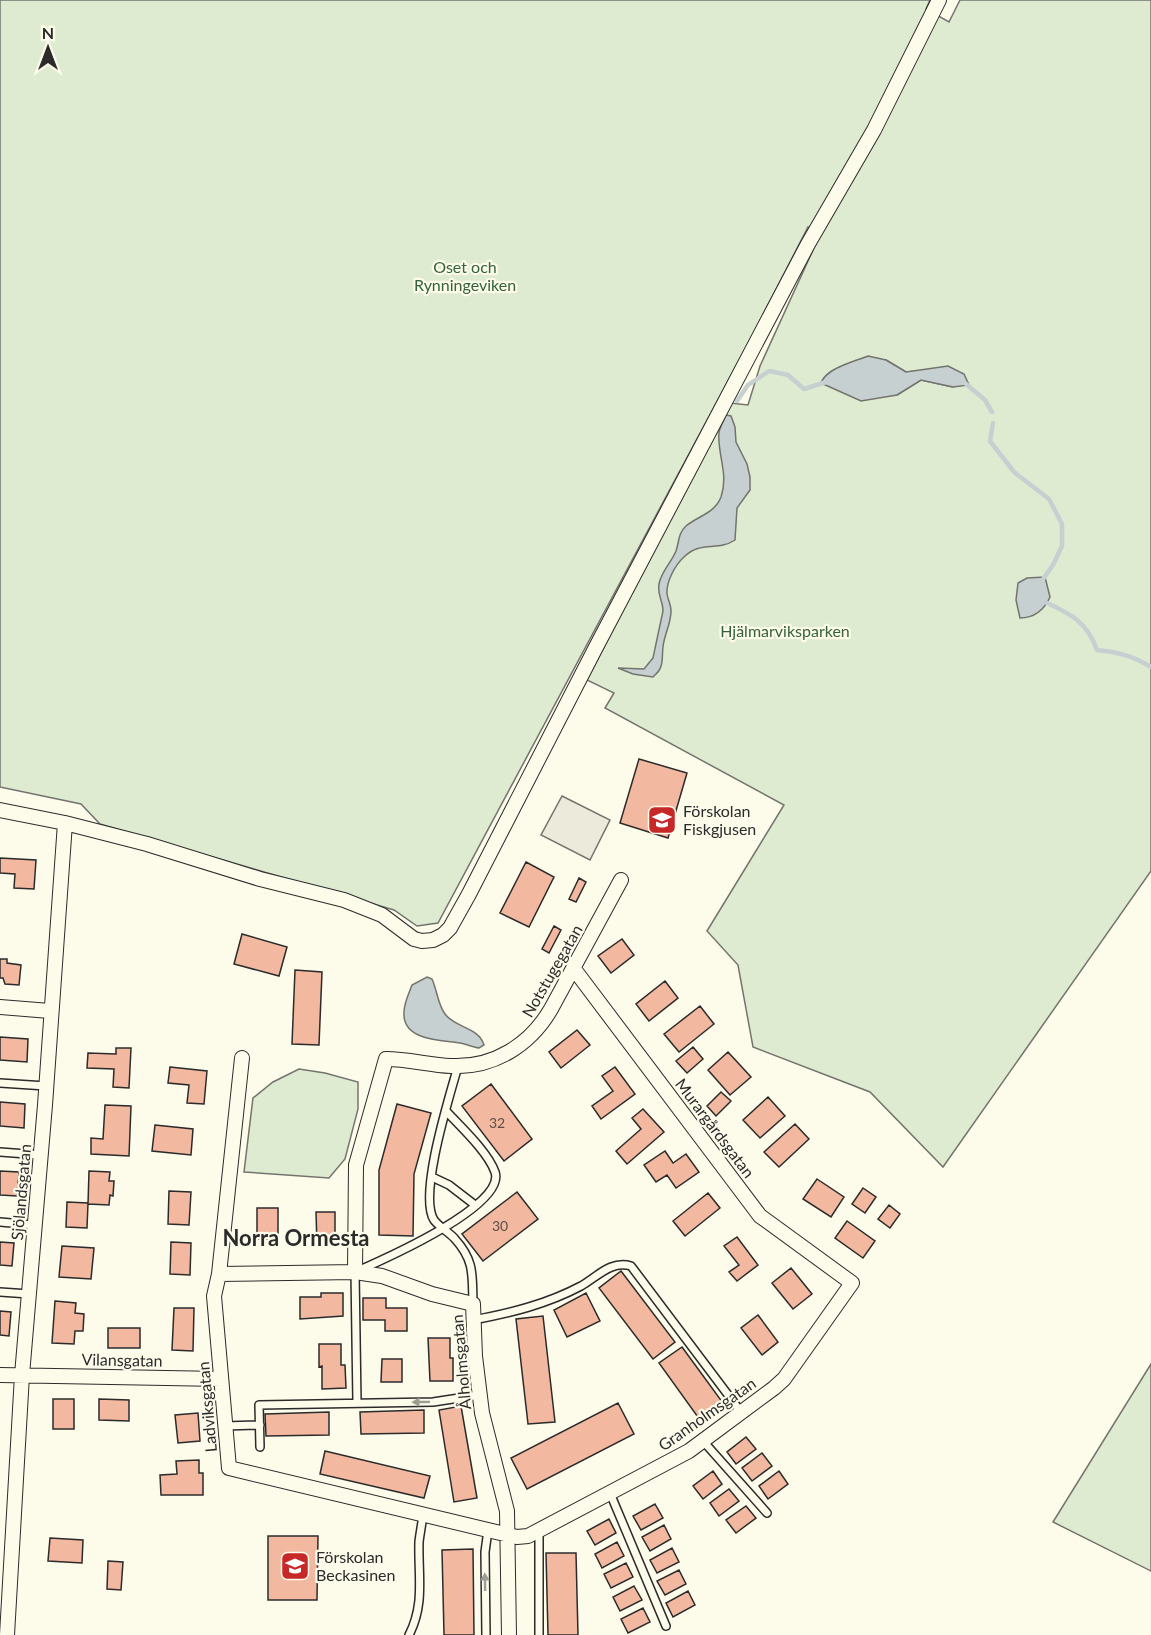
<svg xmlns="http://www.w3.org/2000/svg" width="1151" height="1635" viewBox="0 0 1151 1635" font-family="Lato,sans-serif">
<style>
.green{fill:#deebd1;stroke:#74746e;stroke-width:1.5;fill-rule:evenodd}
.parking{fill:#eceadb;stroke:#74746e;stroke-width:1.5}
.water{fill:#c7d0d0;stroke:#74746e;stroke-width:1.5}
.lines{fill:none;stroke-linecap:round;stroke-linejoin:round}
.stream{stroke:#c7d0d0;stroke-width:4.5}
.building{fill:#f2b8a0;stroke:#2b2b2b;stroke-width:1.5}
.service-casing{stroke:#2b2b2b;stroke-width:10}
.minor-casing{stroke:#2b2b2b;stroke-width:16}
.service{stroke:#fdfbea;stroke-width:7}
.minor{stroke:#fdfbea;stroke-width:14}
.oneway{fill:#9e9d94}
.labels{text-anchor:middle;stroke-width:4.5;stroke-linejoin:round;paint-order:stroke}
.number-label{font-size:14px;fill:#5d4e48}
.park-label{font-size:16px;fill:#34623c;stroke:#fdfbea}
.poi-label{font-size:16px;fill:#2b2b2b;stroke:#fdfbea;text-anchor:start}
.street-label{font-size:16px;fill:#2b2b2b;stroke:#fdfbea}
.district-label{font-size:22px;font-weight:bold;fill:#2b2b2b;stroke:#fdfbea}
</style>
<rect width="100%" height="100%" fill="#fdfbea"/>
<path class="green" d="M0,0h930l-4,9 23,13 11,-22h191v871l-208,296 -73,-75 -117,-45 -15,-82 -31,-34 77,-126 -179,-97 9,-15 -27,-13 143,-277 18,2 12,-39 59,-129 -11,-10 -56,109 -314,587 -21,3 -23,-16 -294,-86 -19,-20 -81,-17zM886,360l20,12 13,-1 34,16 -32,-7 -24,15 -76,-12c9,-21 45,-21 65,-23z
M299,1069l26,4 33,9v27l-13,50 -16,19 -85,-6 9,-74 20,-16z
M1151,1364v207l-98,-49z"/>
<path class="parking" d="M562,796l48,24 -20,40 -49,-25z"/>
<path class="water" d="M868,356l18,4 20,12 42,-6 16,8 5,11 -16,2 -32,-7 -24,15 -36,6 -40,-18c6,-15 32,-21 47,-27z
M726,415l5,1 4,11 1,15 11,22 3,13v13l-13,18 -2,32c-18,12 -34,0 -51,17 -9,8 -18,25 -17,37 1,6 4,11 4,17 0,13 -7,24 -8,36 -1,7 0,13 -2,19 -1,5 -4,7 -8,11l-20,-3 -15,-6 26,1 9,-11 10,-47c0,-10 -6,-16 -4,-27 2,-12 12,-21 17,-33 3,-8 2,-18 10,-25 12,-10 29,-13 35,-29 8,-24 -4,-42 -2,-65 1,-5 5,-12 7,-17z
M1045,577l5,20c-6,13 -15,21 -30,21l-4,-18 2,-17 9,-5z
M427,977l5,2c5,11 6,26 13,35 10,14 34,13 39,31l-5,3c-7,-1 -13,-4 -19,-5 -19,-3 -58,-2 -56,-31 0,-9 5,-19 8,-27z"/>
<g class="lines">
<path class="stream" d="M966,384l19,16 7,12
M737,401l11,-16 21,-14 19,4 16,14 22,-7
M993,423l-3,18 24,31 35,27 13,25v22l-9,19 -12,17
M1043,601c26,12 44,20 54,49 21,2 36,6 54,17"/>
</g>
<path class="building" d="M639,759l48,14 -19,65 -48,-15z
M0,858l36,2 -2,29 -20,-1 1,-14 -15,-1z
M526,862l28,15 -25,50 -29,-14z
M579,878l7,4 -10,20 -7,-3z
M554,926l7,4 -12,23 -7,-4z
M242,934l45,13 -8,29 -45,-12z
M622,939l12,16 -23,18 -13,-17z
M0,959h7v4l14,2 -2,20 -14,-1 -2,-6h-3z
M295,970l27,2 -3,73 -27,-1z
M665,981l13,17 -29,23 -13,-17z
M700,1006l14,18 -35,28 -15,-18z
M577,1030l13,15 -29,23 -12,-16z
M0,1037l28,2 -1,23 -27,-2z
M693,1047l10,12 -16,14 -11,-12z
M116,1048h15l-2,40 -16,-1 1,-18 -27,-1 1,-15 28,1z
M728,1052l23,25 -21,18 -22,-25z
M170,1067l37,4 -3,33 -17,-1 2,-18 -21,-2z
M615,1067l20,27 -34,25 -9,-13 21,-15 -11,-15z
M491,1084l41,55 -28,22 -42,-55z
M721,1092l10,9 -15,15 -9,-10z
M768,1097l17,19 -25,22 -17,-18z
M0,1102l25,2 -1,24 -24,-2z
M397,1104l34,9 -17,61 -1,62 -34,-1v-65z
M105,1105l26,1 -2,50 -38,-2v-16l12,1z
M643,1109l21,23 -37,32 -11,-13 25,-22 -9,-11z
M795,1124l14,15 -30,28 -15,-15z
M155,1125l38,4 -2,26 -39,-4z
M665,1151l8,12 13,-9 13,18 -23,16 -9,-13 -11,7 -12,-17z
M0,1171l19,1 -2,24 -17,-1z
M89,1171l21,1 -1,9h5l-1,15 -3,-1 -1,10 -21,-1z
M817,1179l27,18 -13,20 -28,-18z
M863,1188l13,9 -11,16 -13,-9z
M169,1191l22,1 -2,33 -21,-1z
M517,1192l21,27 -55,42 -21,-27z
M708,1193l12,15 -35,28 -12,-15z
M67,1202l21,1 -1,25 -21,-1z
M889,1205l11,9 -10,14 -12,-9z
M257,1208h21v31h-21z
M316,1212h19v33h-18z
M847,1221l28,20 -12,17 -28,-20z
M737,1237l21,28 -21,16 -8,-9 10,-7 -15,-19z
M0,1242l14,1 -2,23 -12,-1z
M171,1242l20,1 -1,32 -20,-1z
M62,1246l32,2 -3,31 -32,-2z
M791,1268l21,26 -19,15 -21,-26z
M621,1271l54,71 -22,17 -54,-71z
M321,1293h22v23l-43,3v-22h21z
M586,1293l14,28 -33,16 -13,-27z
M363,1298h23v10h21v23h-22v-11h-22z
M55,1301l21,2 -1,10 9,1 -1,17h-8l-1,13 -22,-1z
M174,1308h20l-1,43 -21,-1z
M0,1311l11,1 -2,24 -9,-1z
M758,1315l20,27 -16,13 -21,-27z
M543,1316l12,106 -27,2 -12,-105z
M108,1328h32v20h-32z
M428,1338h22v20h3v23h-23z
M319,1344h22v21h4l1,23 -24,1v-23l-3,1z
M682,1347l41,56 -23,17 -41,-57z
M382,1359h20v23h-21z
M53,1399h21v30h-21z
M99,1399l30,1v21l-30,-1z
M618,1403l16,31 -107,55 -16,-31z
M461,1406l16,92 -23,4 -15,-92z
M424,1410v23l-63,1 -1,-22z
M329,1412v23l-63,1 -1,-22z
M198,1413l2,28 -22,2 -3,-28z
M746,1437l10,12 -20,15 -9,-12z
M325,1451l105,25 -6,22 -104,-24z
M762,1453l10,13 -20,15 -10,-13z
M199,1460v13h4v22h-42l-1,-20 17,-1 -1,-13z
M713,1471l9,13 -19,15 -10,-13z
M779,1471l9,13 -20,15 -9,-13z
M729,1489l10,12 -20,15 -9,-13z
M655,1504l8,14 -22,12 -8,-14z
M746,1506l10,12 -20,15 -10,-13z
M609,1519l7,14 -21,12 -8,-14z
M664,1525l7,14 -21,12 -8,-14z
M268,1536h50l-1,64h-49z
M50,1538l33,2 -1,23 -34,-2z
M617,1542l7,14 -22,12 -7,-14z
M672,1548l7,14 -22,11 -7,-13z
M473,1549l1,86h-30l-2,-85z
M546,1553h30l2,82h-30z
M108,1561l15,1 -2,28 -14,-1z
M626,1563l7,14 -22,11 -7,-14z
M679,1570l7,14 -21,11 -8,-14z
M634,1586l8,14 -22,11 -7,-14z
M688,1591l7,14 -22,12 -7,-14z
M643,1608l7,14 -22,11 -7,-14z"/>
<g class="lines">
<g class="service-casing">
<path id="service" d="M458,1066c-8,29 -40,129 -24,154 5,7 15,12 21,19 20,22 17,37 18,64
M0,1083l46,3
M0,1152l40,3
M432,1177l17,8 26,20
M0,1222l34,3
M0,1292l29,2
M473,1320c38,-7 74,-16 108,-34 16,-9 30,-26 50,-20l110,146
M357,1403l-2,-131c25,-11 152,-66 140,-100 -7,-20 -35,-46 -49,-61
M225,1426l35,-1
M703,1441l64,72
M260,1447l-1,-42 174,-3 46,-7
M610,1493l56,133
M539,1531v104
M409,1635c16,-31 9,-59 10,-93 1,-9 3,-18 4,-28
M486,1635l-1,-83 3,-22"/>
</g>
<g class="minor-casing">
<path id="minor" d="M0,810l65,13 82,21 113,35 84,21 38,15 32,24 8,2 11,-1 10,-5 7,-7 19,-34 126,-245 213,-405 66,-114 65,-130
M0,1007l50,4
M242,1058l-23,216 -5,22 15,172 288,69 11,-1 161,-85 85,-63 10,-9 68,-96 -92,-67 -186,-247
M355,1272l1,-107 30,-106c22,0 43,6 65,7 43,2 79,-21 100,-57l70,-129
M219,1274l136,-2 27,4 50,18 41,10 2,52 7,57 25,98 2,124
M0,1375l221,4
M7,1635l15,-260 23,-270 20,-282"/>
</g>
<use href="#service" class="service"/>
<use href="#minor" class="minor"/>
</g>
<defs><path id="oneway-solid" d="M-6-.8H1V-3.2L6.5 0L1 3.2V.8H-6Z" transform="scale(1.5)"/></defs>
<g class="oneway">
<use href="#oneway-solid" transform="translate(421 1402) rotate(179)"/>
<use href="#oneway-solid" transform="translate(485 1582) rotate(-91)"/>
</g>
<defs>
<g id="school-square" transform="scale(1.5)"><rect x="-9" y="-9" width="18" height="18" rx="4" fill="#c62828" stroke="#fdfbea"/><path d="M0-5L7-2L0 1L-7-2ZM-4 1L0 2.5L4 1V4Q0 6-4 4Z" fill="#fff"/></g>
</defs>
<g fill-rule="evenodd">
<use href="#school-square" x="662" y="820"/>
<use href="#school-square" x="295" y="1566"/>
</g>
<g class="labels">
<g class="number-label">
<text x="497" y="1128">32</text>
<text x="500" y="1231">30</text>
</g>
<g class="park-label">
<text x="465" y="273">Oset och<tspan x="465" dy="18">Rynningeviken</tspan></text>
<text x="785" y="637">Hjälmarviksparken</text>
</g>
<g class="poi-label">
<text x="683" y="817">Förskolan<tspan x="683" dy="18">Fiskgjusen</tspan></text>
<text x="316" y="1563">Förskolan<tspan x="316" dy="18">Beckasinen</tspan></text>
</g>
<g class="street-label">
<text transform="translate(552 971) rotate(-60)" y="6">Notstugegatan</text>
<text transform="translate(715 1128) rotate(53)" y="6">Murargårdsgatan</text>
<text transform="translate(21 1192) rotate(-85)" y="6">Sjölandsgatan</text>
<text transform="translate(122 1360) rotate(1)" y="6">Vilansgatan</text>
<text transform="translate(461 1362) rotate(-95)" y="6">Ålholmsgatan</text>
<text transform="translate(207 1407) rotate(-95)" y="6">Ladviksgatan</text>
<text transform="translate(707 1414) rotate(-35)" y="6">Granholmsgatan</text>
</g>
<g class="district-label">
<text x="296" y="1246">Norra Ormesta</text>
</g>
</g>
<g transform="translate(48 48)" stroke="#fdfbea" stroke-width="4.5" paint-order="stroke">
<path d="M0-4.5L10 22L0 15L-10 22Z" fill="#2b2b2b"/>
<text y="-9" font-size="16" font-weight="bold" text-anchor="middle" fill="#2b2b2b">N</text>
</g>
</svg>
